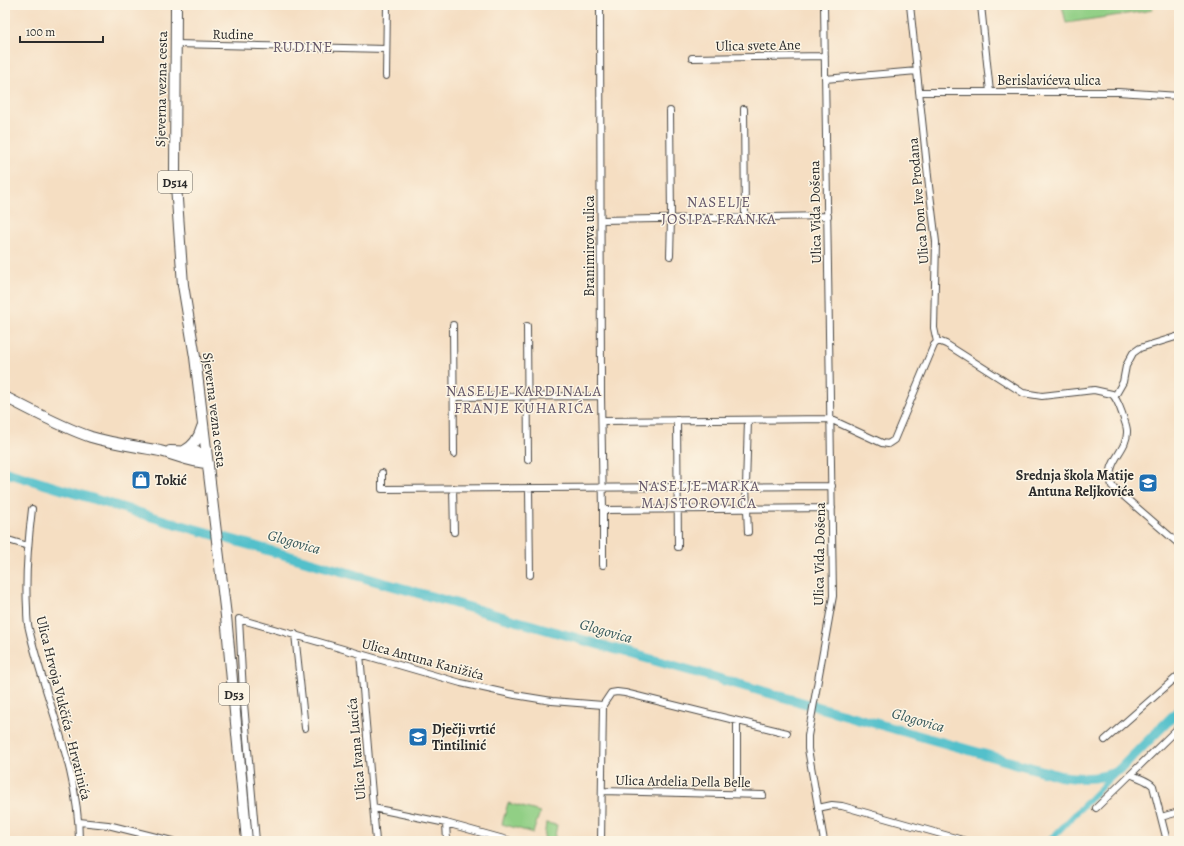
<svg xmlns="http://www.w3.org/2000/svg" width="1184" height="846" viewBox="0 0 1184 846" font-family="Alegreya,serif">
<style>
.green{fill:#91cf85;stroke:#5e7d58}
.lines{fill:none;stroke-linecap:round;stroke-linejoin:round}
.canal{stroke:#53c0cb;stroke-width:6}
.river{stroke:#53c0cb;stroke-width:10}
.minor-casing{stroke:#494642;stroke-width:8}
.primary-casing{stroke:#494642;stroke-width:12}
.minor{stroke:#fff;stroke-width:6}
.primary{stroke:#fff;stroke-width:10}
.labels{text-anchor:middle;stroke-width:3;stroke-linejoin:round;paint-order:stroke}
.shield{fill:#fcf5e5;stroke:#6a6863;stroke-width:1}
.shield-label{font-size:13px;font-weight:bold;fill:#2b2b2b}
.street-label{font-size:14px;fill:#2b2b2b;stroke:#fcf5e5}
.poi-label{font-size:14px;font-weight:bold;fill:#2b2b2b;stroke:#fcf5e5;text-anchor:start}
.neighbourhood-label{font-size:15px;letter-spacing:1px;fill:#65586a;stroke:#fcf5e5}
.water-label{font-size:15px;font-style:italic;fill:#37585b;stroke:#fcf5e5}
</style>
<rect width="100%" height="100%" fill="#fcf5e5"/>
<filter id="ink" filterUnits="userSpaceOnUse"><feTurbulence type="fractalNoise" baseFrequency=".025" numOctaves="2"/><feDisplacementMap in="SourceGraphic" scale="8" xChannelSelector="R" yChannelSelector="G"/><feConvolveMatrix kernelMatrix="1 2 1 2 8 2 1 2 1" color-interpolation-filters="sRGB"/></filter>
<filter id="wash" filterUnits="userSpaceOnUse"><feTurbulence type="fractalNoise" baseFrequency=".012" numOctaves="4" result="noise"/><feDisplacementMap in="SourceGraphic" scale="16" xChannelSelector="R" yChannelSelector="G"/><feGaussianBlur stdDeviation="0.9" result="paint"/><feColorMatrix in="noise" values="0 0 0 0 0 0 0 0 0 0 0 0 0 0 0 0 0 1.4 0 .05"/><feComposite in="paint" operator="in"/></filter>
<g filter="url(#wash)">
<rect width="100%" height="100%" fill="#f5dec2"/>
<path class="green" d="M1062,5h90l1,5 -87,13z
M508,803l32,9 -7,21 -31,-9z
M546,823l11,2 -3,16 -10,-2z"/>
<g class="lines">
<path class="canal" d="M1049,841l66,-68"/>
<path class="river" d="M5,472l161,49 894,255c19,3 42,4 59,-6l60,-60"/>
</g>
</g>
<g filter="url(#ink)">
<g class="lines">
<g class="minor-casing">
<path id="minor" d="M600,5l1,391 2,114v55
M824,5l9,591 -25,140v13l16,92
M910,5l19,181 7,56 -2,86 3,14
M981,5l9,87
M176,44l210,5
M692,58l133,-2
M386,76l1,-71
M825,79l92,-8
M919,92h199l61,4
M744,109l1,109
M601,220l227,-4
M670,256l1,-37 -1,-108
M453,325l1,129
M527,326l1,134
M937,342h4l5,2 77,49 19,3 52,-6 18,4c6,6 8,14 11,22 1,4 4,10 4,15 1,20 -23,30 -15,55l67,58
M1115,396l8,-14 3,-16 7,-13 7,-5 39,-12
M453,397l148,-1
M677,420l1,127
M602,421l228,-2 52,24 6,1 6,-4 40,-95 3,-3
M382,473v16l450,-3
M453,488l1,44
M529,488l1,87
M32,509c-4,33 -7,66 -5,99 0,7 0,15 2,21 16,71 50,139 50,212
M603,510l229,-2
M748,532l-2,-46 2,-66
M5,539l23,7
M295,634l10,94
M360,654l16,187
M1105,740l74,-65
M602,791l161,4
M737,794v-73
M373,808l73,15 65,18
M818,808l14,-3 10,1 124,35
M1096,808l35,-34
M1161,817l18,-5
M79,822l29,3 64,16
M446,823l1,18
M256,841l-13,-149 -4,-73 222,64 54,12 37,6 51,4
M601,841l2,-136 8,-12 6,-1 8,1 162,40
M1167,841l-14,-55c-5,-6 -16,-8 -22,-12l48,-47"/>
</g>
<g class="primary-casing">
<path id="primary" d="M176,5l-1,166 8,114 12,72 31,259 21,225
M5,397c28,14 56,30 86,40 23,7 46,9 69,14 16,4 31,12 48,12
M170,451l27,1 10,6
M184,451c10,-5 15,-13 18,-24"/>
</g>
<use href="#minor" class="minor"/>
<use href="#primary" class="primary"/>
</g>
</g>
<defs>
<g id="shop-square" transform="scale(1)"><rect x="-9" y="-9" width="18" height="18" rx="4" fill="#1f6fb2" stroke="#fcf5e5"/><path d="M-5-2.5h2.3a2.7 3.5 0 0 1 5.4 0H5L5.5 6h-11ZM-1.5-2.5h3a1.5 2.3 0 0 0-3 0Z" fill="#fff"/></g>
<g id="school-square" transform="scale(1)"><rect x="-9" y="-9" width="18" height="18" rx="4" fill="#1f6fb2" stroke="#fcf5e5"/><path d="M0-5L7-2L0 1L-7-2ZM-4 1L0 2.5L4 1V4Q0 6-4 4Z" fill="#fff"/></g>
</defs>
<g fill-rule="evenodd">
<use href="#shop-square" x="141" y="480"/>
<use href="#school-square" x="1148" y="483"/>
<use href="#school-square" x="418" y="737"/>
</g>
<g class="labels">
<g class="shield">
<rect x="158" y="171" width="34" height="22" rx="3"/>
<rect x="219" y="683" width="30" height="22" rx="3"/>
</g>
<g class="shield-label">
<text x="175" y="187">D514</text>
<text x="234" y="699">D53</text>
</g>
<g class="street-label">
<text transform="translate(233 34) rotate(1)" y="5">Rudine</text>
<text transform="translate(758 45) rotate(-1)" y="5">Ulica svete Ane</text>
<text x="1049" y="85">Berislavićeva ulica</text>
<text transform="translate(161 89) rotate(-89)" y="5">Sjeverna vezna cesta</text>
<text transform="translate(918 201) rotate(-95)" y="5">Ulica Don Ive Prodana</text>
<text transform="translate(815 212) rotate(-91)" y="5">Ulica Vida Došena</text>
<text transform="translate(589 246) rotate(-90)" y="5">Branimirova ulica</text>
<text transform="translate(215 410) rotate(83)" y="5">Sjeverna vezna cesta</text>
<text transform="translate(819 554) rotate(-89)" y="5">Ulica Vida Došena</text>
<text transform="translate(423 659) rotate(15)" y="5">Ulica Antuna Kanižića</text>
<text transform="translate(64 708) rotate(76)" y="5">Ulica Hrvoja Vukčića - Hrvatinića</text>
<text transform="translate(356 749) rotate(-95)" y="5">Ulica Ivana Lucića</text>
<text transform="translate(683 781) rotate(1)" y="5">Ulica Ardelia Della Belle</text>
</g>
<g class="poi-label">
<text x="1134" y="480" text-anchor="end">Srednja škola Matije<tspan x="1134" dy="16">Antuna Reljkovića</tspan></text>
<text x="155" y="485">Tokić</text>
<text x="432" y="734">Dječji vrtić<tspan x="432" dy="16">Tintilinić</tspan></text>
</g>
<g class="neighbourhood-label">
<text x="303" y="52">RUDINE</text>
<text x="719" y="207">NASELJE<tspan x="719" dy="17">JOSIPA FRANKA</tspan></text>
<text x="524" y="396">NASELJE KARDINALA<tspan x="524" dy="17">FRANJE KUHARIĆA</tspan></text>
<text x="699" y="491">NASELJE MARKA<tspan x="699" dy="17">MAJSTOROVIĆA</tspan></text>
</g>
<g class="water-label">
<text transform="translate(294 542) rotate(16)" y="5">Glogovica</text>
<text transform="translate(606 631) rotate(16)" y="5">Glogovica</text>
<text transform="translate(918 720) rotate(16)" y="5">Glogovica</text>
</g>
</g>
<rect width="1184" height="846" fill="none" stroke="#fcf5e5" stroke-width="20"/>
<path d="M20 36v6h83v-6" fill="none" stroke="#2b2b2b" stroke-width="2"/>
<text x="26" y="36" font-size="12" fill="#2b2b2b" stroke="#fcf5e5" stroke-width="3" paint-order="stroke">100 m</text>
</svg>
